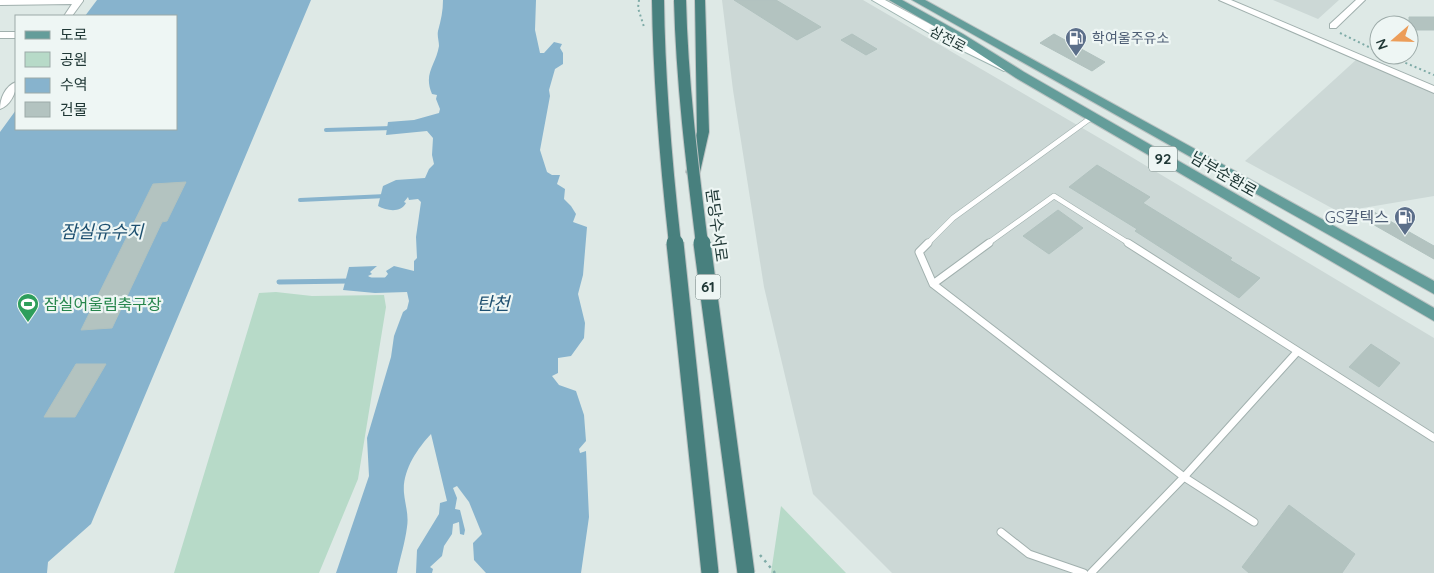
<svg xmlns="http://www.w3.org/2000/svg" width="1434" height="573" viewBox="0 0 1434 573" font-family="Quicksand,'Noto Sans KR',sans-serif">
<style>
.built{fill:#ccd8d6}
.green{fill:#b7dac8}
.water{fill:#87b3cd}
.lines{fill:none;stroke-linecap:round;stroke-linejoin:round}
.stream-far1{stroke:#87b3cd;stroke-width:4}
.stream{stroke:#87b3cd;stroke-width:5}
.building{fill:#b3c3c0;stroke:#b1c2bf}
.service-far1-casing{stroke:#a1b0ae;stroke-width:6}
.service-casing{stroke:#a1b0ae;stroke-width:9}
.minor-casing{stroke:#a1b0ae;stroke-width:2}
.secondary-casing{stroke:#9eb4b1;stroke-width:2}
.primary-casing{stroke:#bcc3c3;stroke-width:2}
.trunk-casing{stroke:#bcc3c3;stroke-width:2}
.path-far1{stroke:#7faba7;stroke-width:2;stroke-dasharray:2 3;stroke-linecap:butt}
.path{stroke:#7faba7;stroke-width:2.5;stroke-dasharray:2.5 4.5;stroke-linecap:butt}
.service-far1{stroke:#fff;stroke-width:5}
.service{stroke:#fff;stroke-width:7}
.minor{fill:#fff;fill-rule:evenodd}
.secondary{fill:#fff;fill-rule:evenodd}
.primary{fill:#649d9a;fill-rule:evenodd}
.trunk{fill:#48807e;fill-rule:evenodd}
.trunk-bridge-far1-casing{stroke:#bcc3c3;stroke-width:14;stroke-linecap:butt}
.trunk-bridge-casing{stroke:#bcc3c3;stroke-width:19;stroke-linecap:butt}
.trunk-bridge-far1{stroke:#48807e;stroke-width:12}
.trunk-bridge{stroke:#48807e;stroke-width:17}
.labels{text-anchor:middle;stroke-width:4.5;stroke-linejoin:round;paint-order:stroke}
.far-service-label{font-size:14px;fill:#4e5e75;stroke:#eef6f4;text-anchor:start}
.far-street-label{font-size:14px;fill:#203836;stroke:#eef6f4}
.shield{fill:#eef6f4;stroke:#5e716f;stroke-width:1}
.shield-label{font-size:15px;font-weight:bold;fill:#203836}
.street-label{font-size:16px;fill:#203836;stroke:#eef6f4}
.service-label{font-size:16px;fill:#4e5e75;stroke:#eef6f4;text-anchor:end}
.leisure-label{font-size:16px;fill:#27864d;stroke:#eef6f4;text-anchor:start}
.water-label{font-size:18px;font-style:italic;fill:#1e5070;stroke:#eef6f4}
</style>
<rect width="100%" height="100%" fill="#dee9e6"/>
<path class="built" d="M722,0h141l250,146 321,192v235h-542l-79,-79 -49,-207 -31,-197z
M1273,0h66l-21,19z
M1357,59l77,31v106l-95,16 -94,-51z"/>
<path class="green" d="M276,292l36,4 72,-1 2,12 -28,172 -39,94h-145l85,-280z
M781,506l65,67h-75z"/>
<path class="water" d="M97,0h214l-220,524 -43,38 -1,11h-47v-441l16,-22v19h160v-113h-91z
M443,0h93l-1,30 5,23h4l10,-11 8,2 -2,4 3,5v11l-8,5 -6,21 1,6 -10,54 7,22 5,3h8l-3,9 8,5 -1,10 7,7 5,8 -3,8 14,5 -4,48 -5,19 7,29 -1,15 -13,18 -13,2v15l-6,3 7,9 17,6 8,24 2,26 -7,8 1,4 6,-2 3,66 -8,56h-95l-12,-13 -1,-17 9,-9 -13,-32 -12,-16 -4,2 4,10 -2,11 5,1 5,20 -1,5 -4,-1 -1,-12 -6,2 -1,10 -8,12 -2,10 -12,11 3,2 -1,4h-16l1,-23 22,-36 1,-11 7,-2 -16,-67c-14,15 -29,37 -27,59 1,11 5,22 3,34 -2,16 -7,31 -10,46h-61l33,-97 -2,-38 24,-81 3,-21 9,-24 4,-3 2,-8 -2,-9 -32,1 -32,-3 6,-23 28,-1 -7,6 2,2 -4,2 9,5 6,-1 5,-6 -2,-3 8,-5 20,5v-10l3,-3 -1,-21 5,-35 -3,-3 -9,1 -1,-3 -4,5 2,1c-5,10 -19,8 -28,3l5,-20 13,-6 29,-2 4,-9 5,-5 -2,-9 1,-17 -6,-7 -41,4 2,-13 26,-2 25,-7 1,-4 -4,-10 1,-4 -5,-1c-9,-21 4,-29 7,-48 0,-5 -2,-10 -1,-15 3,-11 5,-20 5,-31z"/>
<g class="lines">
<path class="stream-far1" d="M326,130l66,-2
M300,200l86,-4"/>
<path class="stream" d="M370,280h17
M279,282l71,-1"/>
</g>
<path class="building" d="M734,0h42l45,27 -24,13z
M1409,17h25v13h-25z
M852,34l25,15 -11,6 -25,-15z
M1054,34l51,28 -13,9 -52,-28z
M1097,165l53,32 -7,6 89,55 -2,2 30,18 -21,20 -104,-67 2,-2 -68,-42z
M186,182l-19,39 -5,1 -50,106 -31,2 72,-146z
M1058,210l25,18 -34,26 -26,-18z
M1374,212l60,34v13l-65,-37z
M1371,344l29,19 -21,24 -30,-20z
M76,364h30l-31,53h-31z
M1289,505l66,49 -13,19h-93l-7,-6z"/>
<g class="lines">
<g class="service-far1-casing">
<path id="service-far1" d="M927,244l26,-26 139,-101
M987,244l67,-48 76,48"/>
</g>
<g class="service-casing">
<path id="service" d="M928,243l-9,9 14,32 251,193 70,45
M1128,243l306,195
M933,284l56,-41
M1001,532l28,22 55,19
M1091,573l93,-96 113,-125"/>
</g>
<g class="minor-casing">
<path id="minor" d="M0,0h83v1l-11,15h-8l8,-12 -72,1z
M1219,0h12l203,86v7z
M1356,0h9l-29,28h-6v-4z
M0,32h16v6h-16z
M16,82c1,10 -6,24 -16,27 0,-10 5,-23 16,-27z"/>
</g>
<g class="secondary-casing">
<path id="secondary" d="M872,0h13l125,67 -6,4 -4,-2 -57,-28z"/>
</g>
<g class="primary-casing">
<path id="primary" d="M889,0h13l61,34 61,38 410,236v13l-418,-243 -61,-40z
M912,0h13l509,281v13z"/>
</g>
<g class="trunk-casing">
<path id="trunk" d="M695,0h10l4,132 -9,40 -2,3h-10l-2,-3 11,-40z"/>
</g>
<path class="path-far1" d="M639,0l-1,8 6,19
M1340,33l39,19
M1387,55l47,20"/>
<path class="path" d="M760,555l15,18"/>
<use href="#service-far1" class="service-far1"/>
<use href="#service" class="service"/>
<use href="#minor" class="minor"/>
<use href="#secondary" class="secondary"/>
<use href="#primary" class="primary"/>
<use href="#trunk" class="trunk"/>
<g class="trunk-bridge-far1-casing">
<path id="trunk-bridge-far1" d="M658,0c1,82 8,163 17,244
M680,0c2,82 12,163 22,244"/>
</g>
<g class="trunk-bridge-casing">
<path id="trunk-bridge" d="M675,243l35,330
M702,243l44,330"/>
</g>
<use href="#trunk-bridge-far1" class="trunk-bridge-far1"/>
<use href="#trunk-bridge" class="trunk-bridge"/>
</g>
<defs>
<g id="fuel-pin" transform="scale(1.125)"><path d="M0 17L-7.5 6A9.5 9.5 0 1 1 7.5 6Z" fill="#5c6f8a" stroke="#eef6f4"/><path d="M-5.5-6h7V0h2V4h1.3V-2.5L3-4.5l.8-.8L6-3V5H2.5V1h-1V6h-7ZM-4.2-4.7v3.2H.2V-4.7Z" fill="#fff"/></g>
<g id="stadium-pin" transform="scale(1.125)"><path d="M0 17L-7.5 6A9.5 9.5 0 1 1 7.5 6Z" fill="#2e9e5b" stroke="#eef6f4"/><path d="M0-5a6.5 5 0 1 0 0 10a6.5 5 0 1 0 0-10ZM-3.5-1.8h7v3.6h-7Z" fill="#fff"/></g>
</defs>
<g fill-rule="evenodd">
<use href="#fuel-pin" x="1076" y="38"/>
<use href="#fuel-pin" x="1405" y="217"/>
<use href="#stadium-pin" x="28" y="304"/>
</g>
<g class="labels">
<g class="far-service-label">
<text x="1092" y="43">학여울주유소</text>
</g>
<g class="far-street-label">
<text transform="translate(948 39) rotate(28)" y="5">삼전로</text>
</g>
<g class="shield">
<rect x="1149" y="146.5" width="28" height="25" rx="4"/>
<rect x="695.5" y="274.5" width="25" height="25" rx="4"/>
</g>
<g class="shield-label">
<text x="1163" y="164">92</text>
<text x="708" y="292">61</text>
</g>
<g class="street-label">
<text transform="translate(1224 174) rotate(30)" y="6">남부순환로</text>
<text transform="translate(717 225) rotate(82)" y="6">분당수서로</text>
</g>
<g class="service-label">
<text x="1389" y="223">GS칼텍스</text>
</g>
<g class="leisure-label">
<text x="44" y="310">잠실어울림축구장</text>
</g>
<g class="water-label">
<text x="102" y="238">잠실유수지</text>
<text x="493" y="310">탄천</text>
</g>
</g>
<rect x="15" y="15" width="162" height="115" fill="#eef6f4" stroke="#9caaa8"/>
<rect x="25" y="31" width="25" height="8" fill="#649d9a" stroke="#9caaa8"/>
<text x="60" y="40" font-size="15" fill="#203836">도로</text>
<rect x="25" y="52" width="25" height="15" fill="#b7dac8" stroke="#9caaa8"/>
<text x="60" y="65" font-size="15" fill="#203836">공원</text>
<rect x="25" y="78" width="25" height="15" fill="#87b3cd" stroke="#9caaa8"/>
<text x="60" y="90" font-size="15" fill="#203836">수역</text>
<rect x="25" y="102" width="25" height="15" fill="#b3c3c0" stroke="#9caaa8"/>
<text x="60" y="115" font-size="15" fill="#203836">건물</text>
<g transform="translate(1394 40) rotate(250)"><circle r="24" fill="#eef6f4" stroke="#9caaa8"/>
<path d="M0-4L9 19L0 12L-9 19Z" fill="#ec9d59"/>
<text y="-8" font-size="14" font-weight="bold" text-anchor="middle" fill="#203836">N</text>
</g>
</svg>
